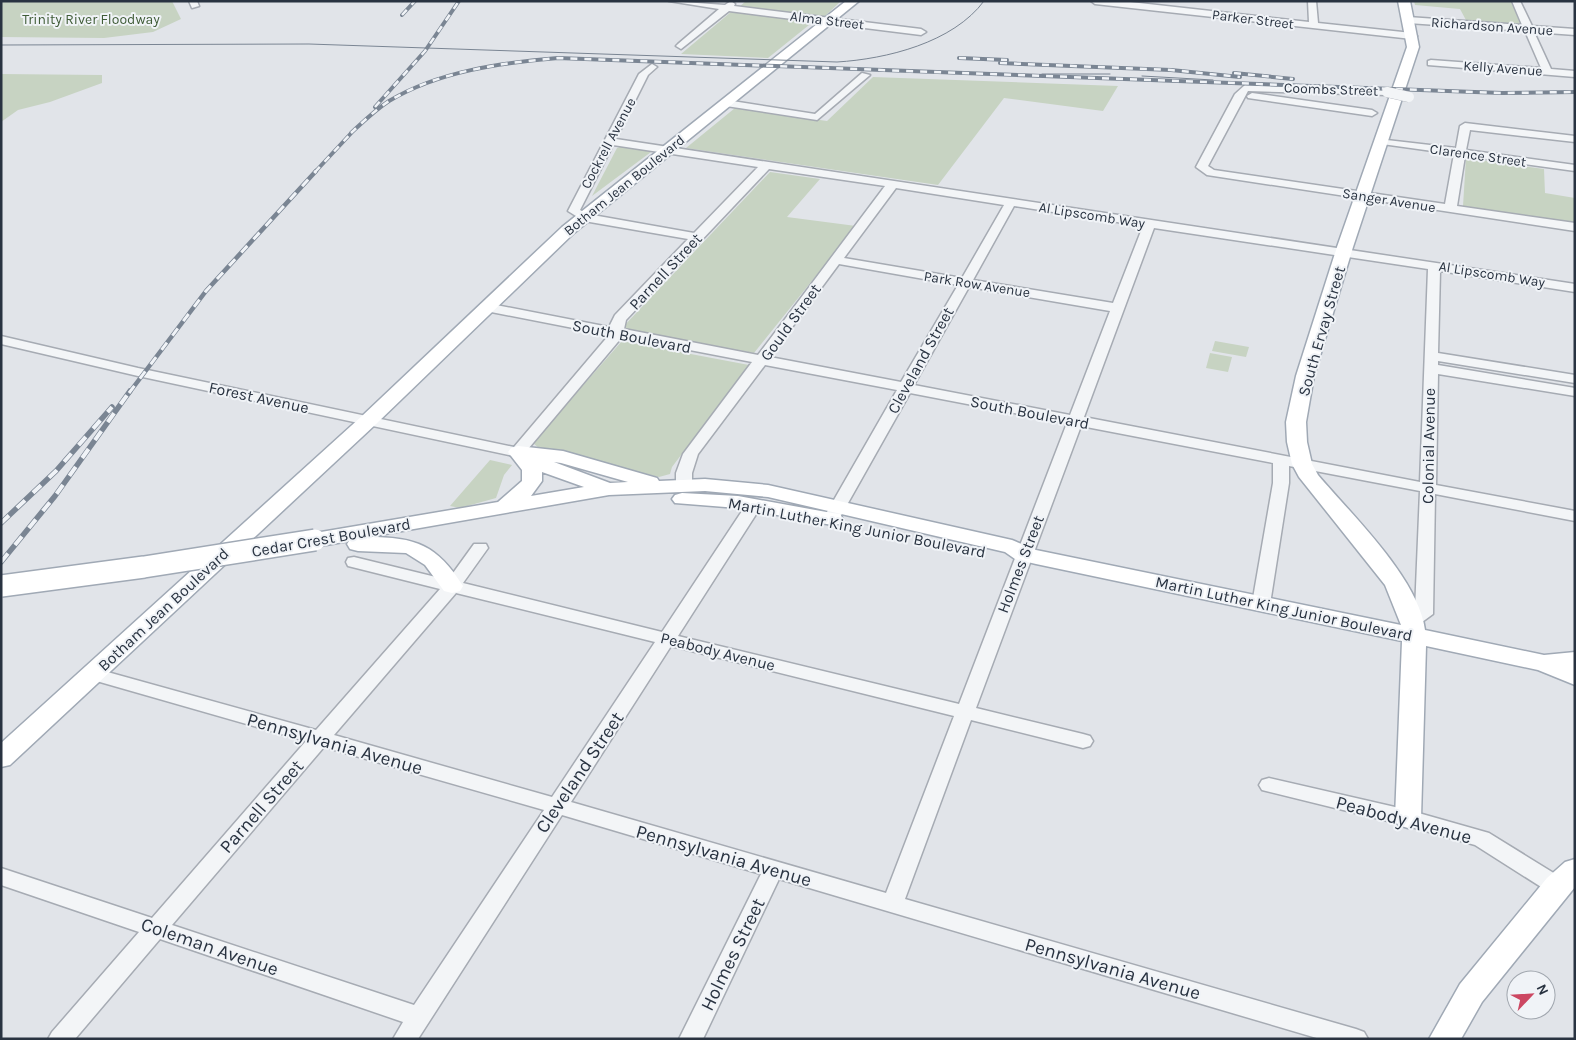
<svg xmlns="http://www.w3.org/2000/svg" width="1576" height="1040" viewBox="0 0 1576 1040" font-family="Karla,sans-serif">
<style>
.green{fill:#c7d3c2}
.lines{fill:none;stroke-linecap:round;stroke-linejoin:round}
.minor-casing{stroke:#a6abb3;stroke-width:3}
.major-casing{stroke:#a0a9b5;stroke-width:3}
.minor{fill:#f3f5f7;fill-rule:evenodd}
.major{fill:#fff;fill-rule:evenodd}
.tram{stroke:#7a8593;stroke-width:1}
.rail-far2-casing{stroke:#7a8593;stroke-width:4}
.rail-far1-casing{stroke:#7a8593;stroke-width:4.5}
.rail-casing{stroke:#7a8593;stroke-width:5.5}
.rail-far2{stroke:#f0f3f7;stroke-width:2.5;stroke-dasharray:7;stroke-linecap:butt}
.rail-far1{stroke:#f0f3f7;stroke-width:3;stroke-dasharray:9;stroke-linecap:butt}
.rail{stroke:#f0f3f7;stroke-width:4;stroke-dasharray:11;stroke-linecap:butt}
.minor-bridge-casing{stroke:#a6abb3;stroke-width:11;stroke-linecap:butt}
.major-bridge-casing{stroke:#a0a9b5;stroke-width:24;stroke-linecap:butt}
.minor-bridge{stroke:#f3f5f7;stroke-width:10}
.major-bridge{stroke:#fff;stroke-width:21}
.labels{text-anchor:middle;stroke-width:4;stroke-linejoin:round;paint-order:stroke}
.far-park-label{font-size:14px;fill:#3f5c37;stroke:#f0f3f7}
.far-street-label{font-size:14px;fill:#293341;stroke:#f0f3f7}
.street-label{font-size:16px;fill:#293341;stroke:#f0f3f7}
.near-street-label{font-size:19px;fill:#293341;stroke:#f0f3f7}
</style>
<rect width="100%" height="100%" fill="#e1e4e9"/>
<path class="green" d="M1,1h171l9,18 -28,13 -49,6 -103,-1z
M746,1h95l-17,16 -85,-10z
M1414,1h97l10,25 -54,-4 -7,-13 -45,-4z
M731,12l83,9 -46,37 -87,-4z
M1,74l101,1v8l-52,19 -32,8 -17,12z
M873,77l245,9 -15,25 -99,-13 -66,87 -252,-37 49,-40 92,13z
M622,146l29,6 -59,44 25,-48z
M1466,158l78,11 1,24 30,5v25l-112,-17z
M770,172l50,7 -33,38 69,9 -102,127 -133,-24z
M622,341l127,24 -77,102 -2,7 -11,3 -120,-29 -5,-4 1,-4z
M1215,341l34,6 -3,10 -34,-6z
M1210,353l22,4 -4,15 -22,-4z
M490,460l22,5 -8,10 -8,23 -36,10 -10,-2z"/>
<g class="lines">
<g class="minor-casing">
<path id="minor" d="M189,1h8l2,5 -7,2z
M669,1l56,4 6,-4 4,3 -1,2 187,23 5,3 -5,3 -192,-24 -48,38 -5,-3 2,-2 41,-35z
M1091,1h30l188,21 -1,-21h8l2,22 94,10 5,3 -5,3 -317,-35z
M1512,1h8l12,25 43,3v6l-41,-3 17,37 24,2v6l-147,-12v-4l3,-1 110,8 -16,-37 -117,-8 -5,-3 5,-3 114,8z
M652,64l5,3 -9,8 -32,64 959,145v8l-135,-21 -2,82 137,22v8l-137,-22v4l137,23v8l-137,-22 -2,111 139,26v10l-140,-27 -2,120 -15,11h-12l-3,-4 12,-10 5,-120 -131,-25v17l-19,121 -3,4h-12l-3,-4 21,-121v-20l-192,-37 -105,282 107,26 7,2 3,5 -3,5 -7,2 -112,-28 -66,179 451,130 8,3 4,7h-48l-541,-160 -76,160h-24l82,-165 -199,-59 -144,224h-25l10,-17 -243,-83 -85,100h-27l4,-7 87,-100 -138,-47v-17l151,50 154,-177 -220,-63 -2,-4 2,-4 7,-2 223,62 124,-141 -92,-23 -2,-4 2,-4 6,-1 94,23 26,-36h12l2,4 -25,35 199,49 86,-130 6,-2 8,5 -84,131 281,68 108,-281 -157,-30 -71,126 -8,5 -8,-5 74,-129 -132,-25 -67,89 -6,19v12l-8,5 -8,-5v-12l7,-19 69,-92 -130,-25 -99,118 -5,2 -380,-81 -137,-32v-8l137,32 376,79 95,-112 -123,-24 -7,-4 2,-3 5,-1 123,24 6,-12 73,-76 -104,-18 -16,-10 71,-137zM613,145l145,22 -64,66 -107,-19 -7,-4zM769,169l116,17 -127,169 -134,-26 2,-9zM896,188l108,17 -42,73 -118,-20zM1014,206l129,20 -30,77 -140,-23zM1154,228l274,41 -8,213 -336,-65zM839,264l119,21 -57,97 -131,-25zM969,287l141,24 -40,104 -156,-30zM456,593l199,49 -103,155 -218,-62zM671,646l283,70 -68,177 -315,-91zM324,747l220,63 -130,195 -242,-80z
M862,73l8,2 -53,45 -91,-14 -5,-3 5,-3 89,14z
M1245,85l142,4 5,3 -5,3 -139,-4 -40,75 6,4 231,34 9,-50 -72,-10 -4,-1v-4l78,9 4,-22 5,-3 110,13v6l-105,-12 -4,20 109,15v6l-110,-15 -8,50 118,17v8l-368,-56 -11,-8 39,-73z
M1252,93l120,17 5,3 -5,3 -124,-18 -1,-2z
M1269,778l139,32 81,23 76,47 3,6 -3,6 -8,3 -8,-3 -74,-47 -67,-19 -146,-36 -3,-5 3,-5z"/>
</g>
<g class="major-casing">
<path id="major" d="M846,1h13l-285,232 -198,191 -366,341 -9,2v-24l361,-327 200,-189z
M1398,1h12l9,46 -66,200 -39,129 -8,46 1,20 5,22 6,11c33,39 101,104 107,155l119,25 31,-3v33l-37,-15 -112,-24 -5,172 -3,7 -10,3 -10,-3 -3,-7 7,-177 -366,-77 -21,-5 -10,-7 -237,-55 -63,-6 -96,4 -241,42c48,0 69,8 95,49l-3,5 -8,2 -8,-2 -19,-26 -19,-12 -48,-2 -8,-2 -3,-5 2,-3 -34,6 -8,-2 -3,-5 3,-5 8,-2 183,-31 24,-21v-11l-14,-18 3,-4 7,-2 45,5 94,27 2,3 46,-2 63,6 244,55 24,10 365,75 -16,-40 -86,-108 -7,-13 -5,-22 -1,-20 10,-46 41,-129 70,-200zM554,462l7,1 67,19 -18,1zM542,472l42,15 -53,9 11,-15z
M682,493l56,3 94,17 8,1 3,5 -3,5 -8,1 -94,-17 -63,-5 -3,-4 3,-4z
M1575,859v28l-93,115 -21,37h-32l31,-55 87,-106 18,-16z"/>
</g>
<use href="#minor" class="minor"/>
<use href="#major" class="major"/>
<path class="tram" d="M1,45l308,-1 528,18c49,-3 116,-19 147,-61
M1042,74h68
M1142,76l71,4"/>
<g class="rail-far2-casing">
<path id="rail-far2" d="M402,15l13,-14
M959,58l48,2
M1000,63l171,7 69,7
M1234,73l59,6
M375,107l50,-56 34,-50
M351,133c12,-11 24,-23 38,-32 50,-30 112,-38 169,-43l944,35 73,-1
M315,172l40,-43"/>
</g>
<g class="rail-far1-casing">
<path id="rail-far1" d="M129,393l77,-102 110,-120"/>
</g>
<g class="rail-casing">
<path id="rail" d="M1,523l55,-52 56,-64
M1,562l54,-66 75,-105"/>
</g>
<use href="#rail-far2" class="rail-far2"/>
<use href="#rail-far1" class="rail-far1"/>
<use href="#rail" class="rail"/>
<g class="minor-bridge-casing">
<path id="minor-bridge" d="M1387,92l22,5"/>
</g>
<g class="major-bridge-casing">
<path id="major-bridge" d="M1,586l143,-19 171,-27"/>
</g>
<use href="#minor-bridge" class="minor-bridge"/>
<use href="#major-bridge" class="major-bridge"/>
</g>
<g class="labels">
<g class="far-park-label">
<text x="91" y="24">Trinity River Floodway</text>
</g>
<g class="far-street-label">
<text transform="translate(1253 19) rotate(7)" y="5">Parker Street</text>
<text transform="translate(827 20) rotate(7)" y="5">Alma Street</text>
<text transform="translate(1492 26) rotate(4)" y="5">Richardson Avenue</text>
<text transform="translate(1503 68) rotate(4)" y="5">Kelly Avenue</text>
<text transform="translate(1331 89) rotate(2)" y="5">Coombs Street</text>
<text transform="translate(608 143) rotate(-62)" y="5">Cockrell Avenue</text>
<text transform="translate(1478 155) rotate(8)" y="5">Clarence Street</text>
<text transform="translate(624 185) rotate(-39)" y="5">Botham Jean Boulevard</text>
<text transform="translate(1389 200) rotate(9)" y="5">Sanger Avenue</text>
<text transform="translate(1092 215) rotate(9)" y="5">Al Lipscomb Way</text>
<text transform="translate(1492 274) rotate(9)" y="5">Al Lipscomb Way</text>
<text transform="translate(977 284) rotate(9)" y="5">Park Row Avenue</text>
</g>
<g class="street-label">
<text transform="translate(665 271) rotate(-47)" y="6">Parnell Street</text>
<text transform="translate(790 322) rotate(-54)" y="6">Gould Street</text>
<text transform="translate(1321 331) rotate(-74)" y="6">South Ervay Street</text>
<text transform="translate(632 336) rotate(11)" y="6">South Boulevard</text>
<text transform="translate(920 360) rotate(-61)" y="6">Cleveland Street</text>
<text transform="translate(259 397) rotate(12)" y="6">Forest Avenue</text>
<text transform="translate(1030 412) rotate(11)" y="6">South Boulevard</text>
<text transform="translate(1428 446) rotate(-89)" y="6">Colonial Avenue</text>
<text transform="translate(857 527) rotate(11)" y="6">Martin Luther King Junior Boulevard</text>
<text transform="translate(331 537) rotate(-10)" y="6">Cedar Crest Boulevard</text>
<text transform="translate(1020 564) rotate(-69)" y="6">Holmes Street</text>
<text transform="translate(1284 608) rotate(12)" y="6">Martin Luther King Junior Boulevard</text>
<text transform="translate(163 609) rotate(-43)" y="6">Botham Jean Boulevard</text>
<text transform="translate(718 651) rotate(14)" y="6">Peabody Avenue</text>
</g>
<g class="near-street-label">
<text transform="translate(335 743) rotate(16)" y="7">Pennsylvania Avenue</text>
<text transform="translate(579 772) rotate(-56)" y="7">Cleveland Street</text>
<text transform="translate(261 806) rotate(-49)" y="7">Parnell Street</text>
<text transform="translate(1404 819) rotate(15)" y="7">Peabody Avenue</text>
<text transform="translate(724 855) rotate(16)" y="7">Pennsylvania Avenue</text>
<text transform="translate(210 946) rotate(19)" y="7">Coleman Avenue</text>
<text transform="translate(732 954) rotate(-64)" y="7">Holmes Street</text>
<text transform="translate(1113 968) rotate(16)" y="7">Pennsylvania Avenue</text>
</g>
</g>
<rect width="1576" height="1040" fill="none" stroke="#293341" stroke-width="5"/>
<g transform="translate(1531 995) rotate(65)"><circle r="24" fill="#f0f3f7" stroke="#a0a6ae"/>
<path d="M0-4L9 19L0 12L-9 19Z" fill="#cc4762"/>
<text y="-8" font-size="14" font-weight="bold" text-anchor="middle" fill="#293341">N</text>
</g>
</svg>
